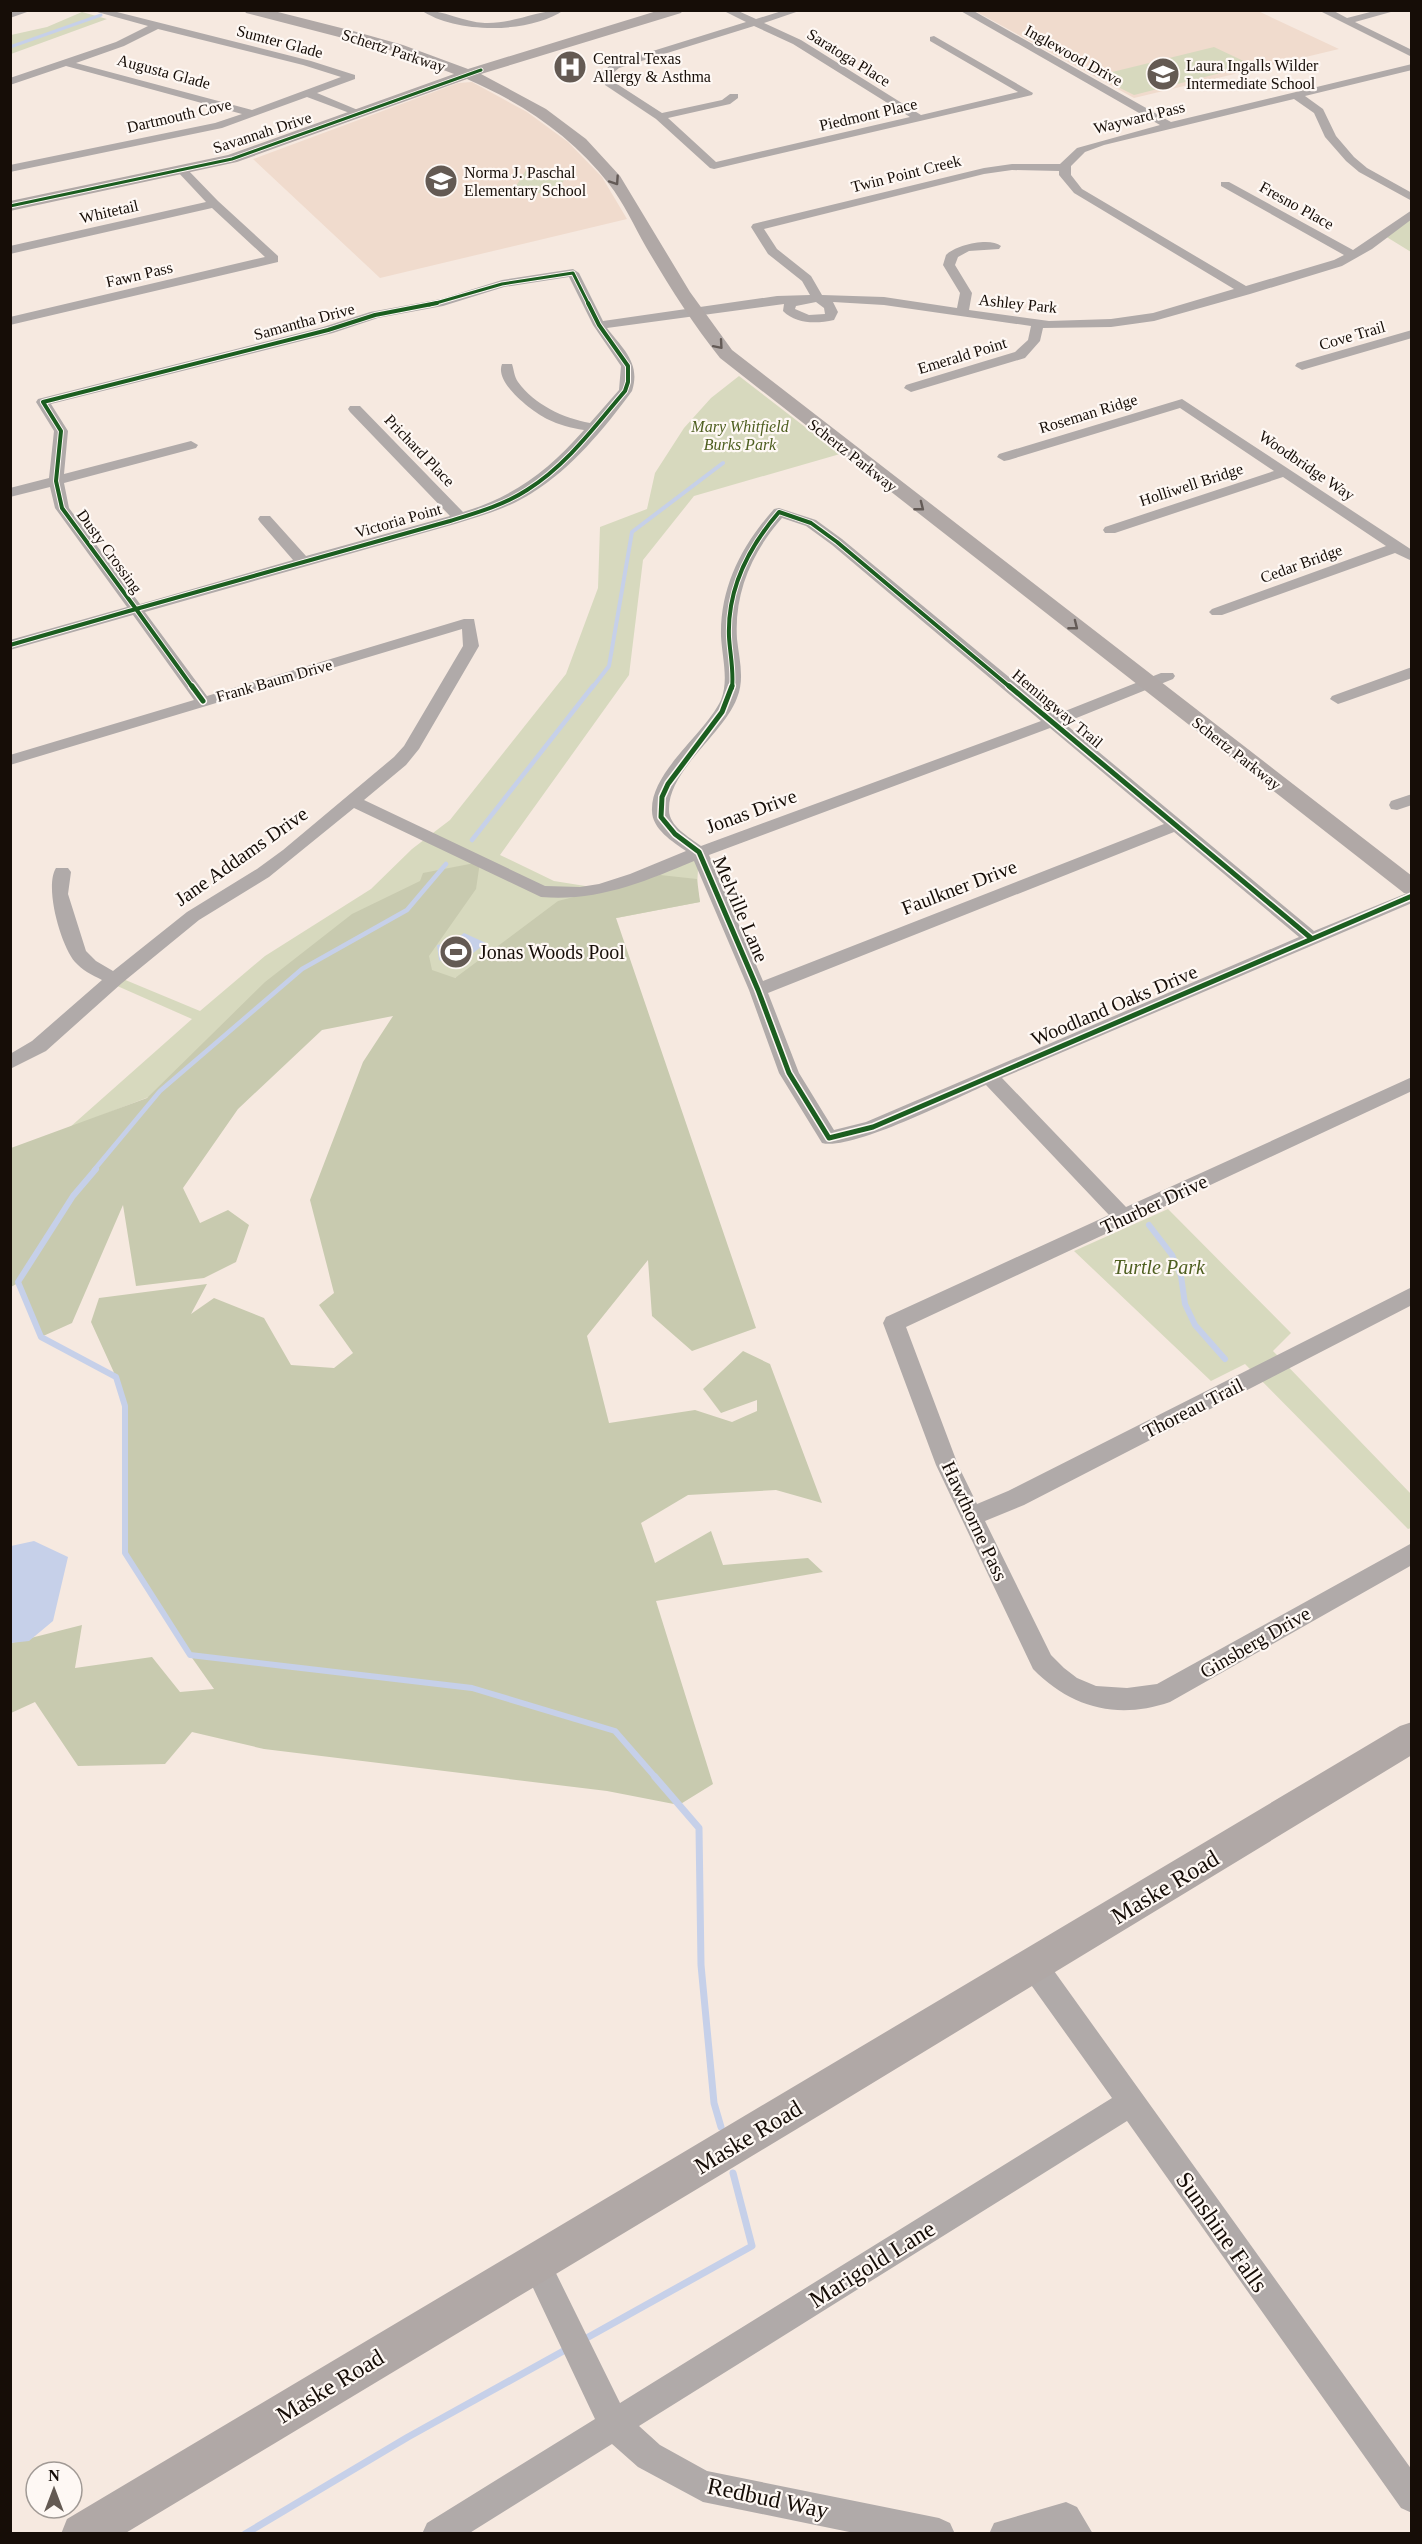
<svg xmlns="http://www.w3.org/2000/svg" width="1422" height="2544" viewBox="0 0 1422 2544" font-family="'Times New Roman',serif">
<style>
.built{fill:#f0dbcd}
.green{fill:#d7d9be}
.forest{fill:#c8caaf}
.water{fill:#c6d0e9}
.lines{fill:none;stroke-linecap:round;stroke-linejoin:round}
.stream-far4{stroke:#c6d0e9;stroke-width:3}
.stream-far3{stroke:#c6d0e9;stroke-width:4}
.stream-far2{stroke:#c6d0e9;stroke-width:4.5}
.stream-far1{stroke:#c6d0e9;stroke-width:6}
.stream{stroke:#c6d0e9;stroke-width:7}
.street{fill:#b0aaa9;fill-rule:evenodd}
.secondary{fill:#b0a8a6;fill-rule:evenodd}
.cycleway-far2-casing{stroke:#fef8f4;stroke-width:5}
.cycleway-far1-casing{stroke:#fef8f4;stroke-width:6}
.cycleway-casing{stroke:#fef8f4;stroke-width:8}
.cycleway-far2{stroke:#1b5e20;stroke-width:3}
.cycleway-far1{stroke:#1b5e20;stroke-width:4}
.cycleway{stroke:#1b5e20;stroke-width:5}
.oneway{stroke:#635a56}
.labels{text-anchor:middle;stroke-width:4.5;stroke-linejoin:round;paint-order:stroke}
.far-street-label{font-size:16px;fill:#160d07;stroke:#fef8f4}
.far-poi-label{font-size:16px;fill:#160d07;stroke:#fef8f4;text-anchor:start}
.far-park-label{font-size:16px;font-style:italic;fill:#4e5f20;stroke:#fef8f4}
.street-label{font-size:20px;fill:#160d07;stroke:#fef8f4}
.poi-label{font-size:20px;fill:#160d07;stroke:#fef8f4;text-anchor:start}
.park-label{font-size:20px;font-style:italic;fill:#4e5f20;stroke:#fef8f4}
.near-street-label{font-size:24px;fill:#160d07;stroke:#fef8f4}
</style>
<rect width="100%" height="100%" fill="#f6e9e0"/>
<path class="built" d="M975,11h283l81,38 -205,49z
M472,82l55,30 41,30 34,35 25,42 -247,59 -127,-119 205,-76z"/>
<path class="green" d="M82,12l25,7 -96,35v-19l36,-8z
M1214,47l38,18 -118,30 -38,-19z
M526,170l42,4 -13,20 -42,-3z
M1411,213v39l-26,-16z
M739,376l101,78 -146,42 -51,64 -14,115 -129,180 54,26 50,8 95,-37 -2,35 3,15 -99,19 -532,207 123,-109 -77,-34 8,-6 77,32 65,-55 106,-67 41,-40 38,-29 116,-146 32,-86 2,-61 47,-18 8,-36 29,-45 27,-30z
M1168,1209l123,124 -18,18 138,143v34l-3,1 -163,-165 -34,17 -137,-130z"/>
<path class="forest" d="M480,862l-4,27 -47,67 3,14 23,8 103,-77 102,-26 37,4 3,23 -84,16 140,410 -64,23 -40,-35 -4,-56 -61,76 22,87 86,-13 37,12 25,-11v-11l-36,13 -18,-24 40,-38 27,13 52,139 -46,-13 -88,5 -47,28 14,40 56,-32 12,34 85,-7 15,14 -167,29 57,183 -34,21 -72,-14 -343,-42 -72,-17 -27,32 -87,2 -43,-64 -24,11v-70l71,-18 -7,43 77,-11 28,35 34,-3 -24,-34 -65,-102v-147l-9,-29 -25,-55 8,-24 108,-14 -16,30 23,-16 50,20 27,47 43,3 19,-15 -34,-48 15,-12 -24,-93 53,-138 30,-46 -71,14 -84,79 -55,79 17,35 28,-13 21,15 -13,37 -32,16 -68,8 -13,-81 -51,118 -31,14 -23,-54 -7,4v-139l136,-50 118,-116 87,-68 68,-33 3,-8z"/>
<path class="water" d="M464,933l22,10 -31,24 -16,-7 -2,-15 15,-3z
M34,1541l34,16 -15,64 -24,20 -18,2v-97z"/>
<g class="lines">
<path class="stream-far4" d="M10,47l91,-32"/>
<path class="stream-far3" d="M592,688l17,-22 23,-134 91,-69"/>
<path class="stream-far2" d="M472,840l121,-154
M94,1170l66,-79 142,-122 105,-59 39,-46"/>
<path class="stream-far1" d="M96,1169l-23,27 -55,86 23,55 75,40 9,29v147l65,102 282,33 143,43 41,47
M1149,1225l23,30 9,21 4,28 10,21 30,34"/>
<path class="stream" d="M655,1777l44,51 2,137 13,138 7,24
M583,2340l169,-94 -19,-73
M245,2534l163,-97 159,-88"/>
<path class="street" d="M28,10l-1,2 -17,6v-7z
M90,10h19l202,51 44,14v4l-38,14 48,20 -2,2h-8l-48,-18 -85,31 -212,44v-7l205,-42 27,-9 -176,-48 -56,19v-7l106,-36 32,-16zM158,29l145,36 38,12 -89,33 -176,-47 48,-17z
M421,10c23,0 42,12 64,13 28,1 52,-13 79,-13 -34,24 -109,24 -143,0z
M722,10h14l20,9 29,-9h17l-38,13 37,17 120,75 97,-23 -88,-51v-4l4,-1 99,57 -1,2 -318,74 -4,-1 -54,-49 -51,-34 -3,-12 9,-9 135,-42zM754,26l39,18 117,73 -194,45 -48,-44 62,-14 8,-6v-4h-8l-8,6 -60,13 -48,-31 -2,-8 7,-6z
M959,10h13l199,112 241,-58v6l-107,26 18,13 13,27 18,21 13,11 45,25v8l-53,-29 -13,-11 -21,-24 -11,-24 -20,-14 -190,46 -19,7 -14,14v9l11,14 164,97 88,-26 10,-5 -123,-69v-4h8l124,68 59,-40v9l-40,30 -30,17 -92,28 -96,27 -43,6 -68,1 -3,13 -15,17 -114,34 -7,-4 2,-3 109,-33 13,-12 3,-14 -147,-21 -51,-3 5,10 -4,8c-18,4 -38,4 -51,-9l1,-7 -177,24c16,21 34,35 25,63 -27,37 -61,78 -100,102 -23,15 -51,23 -77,31l-310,88 62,84 257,-77h10l5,27 -60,103 -13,16 -42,35 181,86 35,1 19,-3 31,-10 56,-23c-13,-9 -34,-22 -34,-40 -2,-39 53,-77 69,-111 8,-20 1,-43 0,-64 -1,-49 21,-91 53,-127l5,-1 37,12 26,19 213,176 106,-42h12l2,3 -2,3 -109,44 250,208 98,-40v12l-410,175 124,129 286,-130v14l-506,236 52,138 19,39 31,-13 404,-204v18l-388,200 -39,16 66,134 13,13 13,10 19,8 31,2 30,-4 255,-141v22l-242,137c-52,18 -99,6 -137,-33l-97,-204 -53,-142 3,-6 223,-102 -123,-130c-32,14 -135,66 -164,58l-43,-70 -30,-83 -55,-129c-50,21 -98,41 -153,36l-187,-89 -85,69 -70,43 -77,63 -76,68 -36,18v-15l22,-13 70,-61c-10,-5 -20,-10 -27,-18 -14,-16 -31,-75 -19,-94h12l3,4 -3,22 18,57 10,10 17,10 74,-59 70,-43 26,-19 111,-93 10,-11 59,-100 -1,-17 -452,136v-10l184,-55 -61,-85 -123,35v-10l117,-33 -72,-99 -5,-21 -40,10v-9l39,-10 5,-47 -18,-29 2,-3 285,-72 47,-15 71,-13 61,-19 71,-11 6,4 24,48 174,-25 33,-1 -8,-14 -34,-27 -17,-27 2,-3 231,-56 28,-4h48l17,-16 83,-23zM1012,170l47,1v4l15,18 160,96 -81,24 -42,6 -62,2 -80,-11 3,-17 -17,-28 3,-8 11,-6 30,-2 2,-3c-11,-9 -45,-1 -55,9l-3,10 17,28 -3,15 -73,-11 -62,-2 -11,-19 -34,-27 -13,-20 220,-55zM569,277l24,48 28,41 -2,24 -29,33c-27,-5 -55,-18 -72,-41 -4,-6 -4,-12 -6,-18h-10c-8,19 31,48 45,55 12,6 24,9 37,11 -36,41 -69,66 -121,82l-103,-106h-10l-2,3 2,3 100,104 -144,40 -36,-40h-10l-2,3 2,3 33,38 -153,44 -71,-96 -5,-25 132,-35 2,-3 -7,-4 -127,33 4,-43 -17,-27 282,-71 45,-15 65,-12 61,-19zM816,302l8,6 1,6 -16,1 -14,-6 1,-3zM782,518l24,8 26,19 209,176 -340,125c-12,-9 -32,-20 -32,-36 -1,-40 54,-75 68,-112 8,-19 2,-40 0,-59 -3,-46 15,-87 45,-121zM1050,728l114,96 -401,157 -54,-126zM1174,832l125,105 -433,185 -32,8 -35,-57 -31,-80z
M1318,10h14l15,8 31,-8h20l-43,12 57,28v7z
M182,167l4,1 32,33 60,55v6l-268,63v-8l255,-60 -53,-49 -202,46v-8l196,-44 -30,-32z
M1412,330v8l-110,32 -7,-4 2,-3z
M1182,399l230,151v11l-17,-8 -173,62h-10l-3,-3 3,-3 174,-63 -103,-69 -168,56h-10l-2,-3 2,-3 169,-56 -94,-63 -171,52 -5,1 -7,-4 2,-3z
M1412,667v11l-68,24 -6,2 -8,-5 2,-3z
M1412,794v11l-15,5 -6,-1 -2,-4 2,-4z
M1034,1953l10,4 368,513v43l-11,-5 -274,-387 -488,305 21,19 47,26 232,47 11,5 5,11h-96l-156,-32 -65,-35 -26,-23 -144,90h-46l5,-11 168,-104 -69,-146 -5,-10 5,-10 10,-5 10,5 74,150 492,-305 -88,-123 -3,-9 3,-9z
M1066,2502l11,5 16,27h-104l5,-11z"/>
<path class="secondary" d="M244,10h26l83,21 50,14 65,24 192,-59h23l-2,3 -200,61 65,35 40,30 34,37 70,116 42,58 680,526v19l-8,-2 -684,-535c-28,-35 -51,-72 -74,-111 -12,-21 -22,-44 -37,-63 -37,-48 -87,-81 -142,-105l-230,83 -227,49v-10l218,-46 226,-81 -61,-23 -147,-38z
M1412,1722v33l-587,357 -701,422h-63l6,-15 1333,-793z"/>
<g class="cycleway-far2-casing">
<path id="cycleway-far2" d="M10,206l222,-47 249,-89
M429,305l73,-21 71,-11 16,32"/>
</g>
<g class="cycleway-far1-casing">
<path id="cycleway-far1" d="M136,609l57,79
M136,609l-74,-101 -6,-27 5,-50 -18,-29 285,-72 47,-15 62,-12
M136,609l314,-88c26,-8 54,-16 77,-31 40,-25 68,-64 98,-99l3,-9v-16l-29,-41 -11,-22
M10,645l126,-36
M732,688c2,-17 -2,-34 -3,-51 -2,-48 19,-89 50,-125l32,11 26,19 174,146"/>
</g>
<g class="cycleway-casing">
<path id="cycleway" d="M192,686l11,15
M732,686l-10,26 -54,72 -6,13 -1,20 14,17 24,18 59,138 31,83 40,65 44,-11 539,-231
M1009,686l302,252"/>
</g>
<use href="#cycleway-far2" class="cycleway-far2"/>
<use href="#cycleway-far1" class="cycleway-far1"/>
<use href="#cycleway" class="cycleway"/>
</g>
<defs><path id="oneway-chevron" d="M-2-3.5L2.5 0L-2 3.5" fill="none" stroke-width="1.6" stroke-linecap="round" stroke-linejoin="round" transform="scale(1.5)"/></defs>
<g class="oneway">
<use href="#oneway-chevron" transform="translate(615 181) rotate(56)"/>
<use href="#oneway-chevron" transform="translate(719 345) rotate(49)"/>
<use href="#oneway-chevron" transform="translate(920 507) rotate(38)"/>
<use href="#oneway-chevron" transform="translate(1074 626) rotate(38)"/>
</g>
<defs>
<g id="hospital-disc" transform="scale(1.725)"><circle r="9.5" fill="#645a53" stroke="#fef8f4"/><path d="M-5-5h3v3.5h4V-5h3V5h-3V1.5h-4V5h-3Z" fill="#fff"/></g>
<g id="school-disc" transform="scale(1.725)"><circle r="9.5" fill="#645a53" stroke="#fef8f4"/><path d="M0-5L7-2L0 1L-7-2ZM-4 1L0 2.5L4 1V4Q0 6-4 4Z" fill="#fff"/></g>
<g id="stadium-disc" transform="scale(1.725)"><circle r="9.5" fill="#645a53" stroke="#fef8f4"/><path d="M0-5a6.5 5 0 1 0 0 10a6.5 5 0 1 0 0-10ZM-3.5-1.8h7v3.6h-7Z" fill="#fff"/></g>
</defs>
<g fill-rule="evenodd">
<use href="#hospital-disc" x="570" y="67"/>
<use href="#school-disc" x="1163" y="74"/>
<use href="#school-disc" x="441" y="181"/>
<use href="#stadium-disc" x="456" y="952"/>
</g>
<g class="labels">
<g class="far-street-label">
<text transform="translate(280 41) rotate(15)" y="6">Sumter Glade</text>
<text transform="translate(394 50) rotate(18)" y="6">Schertz Parkway</text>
<text transform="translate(1074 55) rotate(29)" y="6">Inglewood Drive</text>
<text transform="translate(849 57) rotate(32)" y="6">Saratoga Place</text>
<text transform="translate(164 71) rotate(15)" y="6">Augusta Glade</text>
<text transform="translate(868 114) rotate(-13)" y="6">Piedmont Place</text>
<text transform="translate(179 115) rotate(-13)" y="6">Dartmouth Cove</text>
<text transform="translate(1139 117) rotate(-14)" y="6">Wayward Pass</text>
<text transform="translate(262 132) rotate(-18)" y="6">Savannah Drive</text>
<text transform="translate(906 173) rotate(-14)" y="6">Twin Point Creek</text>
<text transform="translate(1297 205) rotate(29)" y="6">Fresno Place</text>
<text transform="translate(109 211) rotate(-13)" y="6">Whitetail</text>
<text transform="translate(139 274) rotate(-13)" y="6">Fawn Pass</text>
<text transform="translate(1018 303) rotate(6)" y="6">Ashley Park</text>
<text transform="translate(304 321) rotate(-15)" y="6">Samantha Drive</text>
<text transform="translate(1352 335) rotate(-16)" y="6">Cove Trail</text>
<text transform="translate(962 355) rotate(-17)" y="6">Emerald Point</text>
<text transform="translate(1088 413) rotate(-17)" y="6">Roseman Ridge</text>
<text transform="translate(420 450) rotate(46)" y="6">Prichard Place</text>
<text transform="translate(853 455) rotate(38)" y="6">Schertz Parkway</text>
<text transform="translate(1307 465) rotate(34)" y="6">Woodbridge Way</text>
<text transform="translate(1191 484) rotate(-18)" y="6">Holliwell Bridge</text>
<text transform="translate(398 520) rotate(-16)" y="6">Victoria Point</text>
<text transform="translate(110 551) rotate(54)" y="6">Dusty Crossing</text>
<text transform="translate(1301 563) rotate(-20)" y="6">Cedar Bridge</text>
<text transform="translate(274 680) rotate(-16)" y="6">Frank Baum Drive</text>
<text transform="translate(1058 708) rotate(40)" y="6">Hemingway Trail</text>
<text transform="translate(1237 753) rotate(38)" y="6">Schertz Parkway</text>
</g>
<g class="far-poi-label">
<text x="593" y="64">Central Texas<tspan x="593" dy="18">Allergy &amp; Asthma</tspan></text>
<text x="1186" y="71">Laura Ingalls Wilder<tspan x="1186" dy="18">Intermediate School</tspan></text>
<text x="464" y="178">Norma J. Paschal<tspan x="464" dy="18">Elementary School</tspan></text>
</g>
<g class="far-park-label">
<text x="740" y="432">Mary Whitfield<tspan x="740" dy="18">Burks Park</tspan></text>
</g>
<g class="street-label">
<text transform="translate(751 811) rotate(-20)" y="7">Jonas Drive</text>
<text transform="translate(241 856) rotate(-35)" y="7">Jane Addams Drive</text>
<text transform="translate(959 887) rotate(-21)" y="7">Faulkner Drive</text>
<text transform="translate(741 909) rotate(67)" y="7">Melville Lane</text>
<text transform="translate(1114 1005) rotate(-23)" y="7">Woodland Oaks Drive</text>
<text transform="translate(1154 1204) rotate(-25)" y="7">Thurber Drive</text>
<text transform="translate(1193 1408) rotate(-27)" y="7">Thoreau Trail</text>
<text transform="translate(975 1521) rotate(65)" y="7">Hawthorne Pass</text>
<text transform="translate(1255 1642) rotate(-30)" y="7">Ginsberg Drive</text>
</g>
<g class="poi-label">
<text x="479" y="959">Jonas Woods Pool</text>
</g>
<g class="park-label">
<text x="1159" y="1274">Turtle Park</text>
</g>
<g class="near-street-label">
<text transform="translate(1165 1887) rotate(-31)" y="8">Maske Road</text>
<text transform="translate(748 2137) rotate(-31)" y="8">Maske Road</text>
<text transform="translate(1222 2232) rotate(55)" y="8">Sunshine Falls</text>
<text transform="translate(872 2264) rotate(-32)" y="8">Marigold Lane</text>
<text transform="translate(330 2386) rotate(-31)" y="8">Maske Road</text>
<text transform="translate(768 2498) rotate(12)" y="8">Redbud Way</text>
</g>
</g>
<rect width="1422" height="2544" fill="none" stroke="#160d07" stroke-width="24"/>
<g transform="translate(54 2490)"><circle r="28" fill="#fef8f4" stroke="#a19a95" stroke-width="1.5"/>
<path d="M0-4.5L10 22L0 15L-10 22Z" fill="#645a53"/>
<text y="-9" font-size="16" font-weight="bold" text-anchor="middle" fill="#160d07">N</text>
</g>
</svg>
